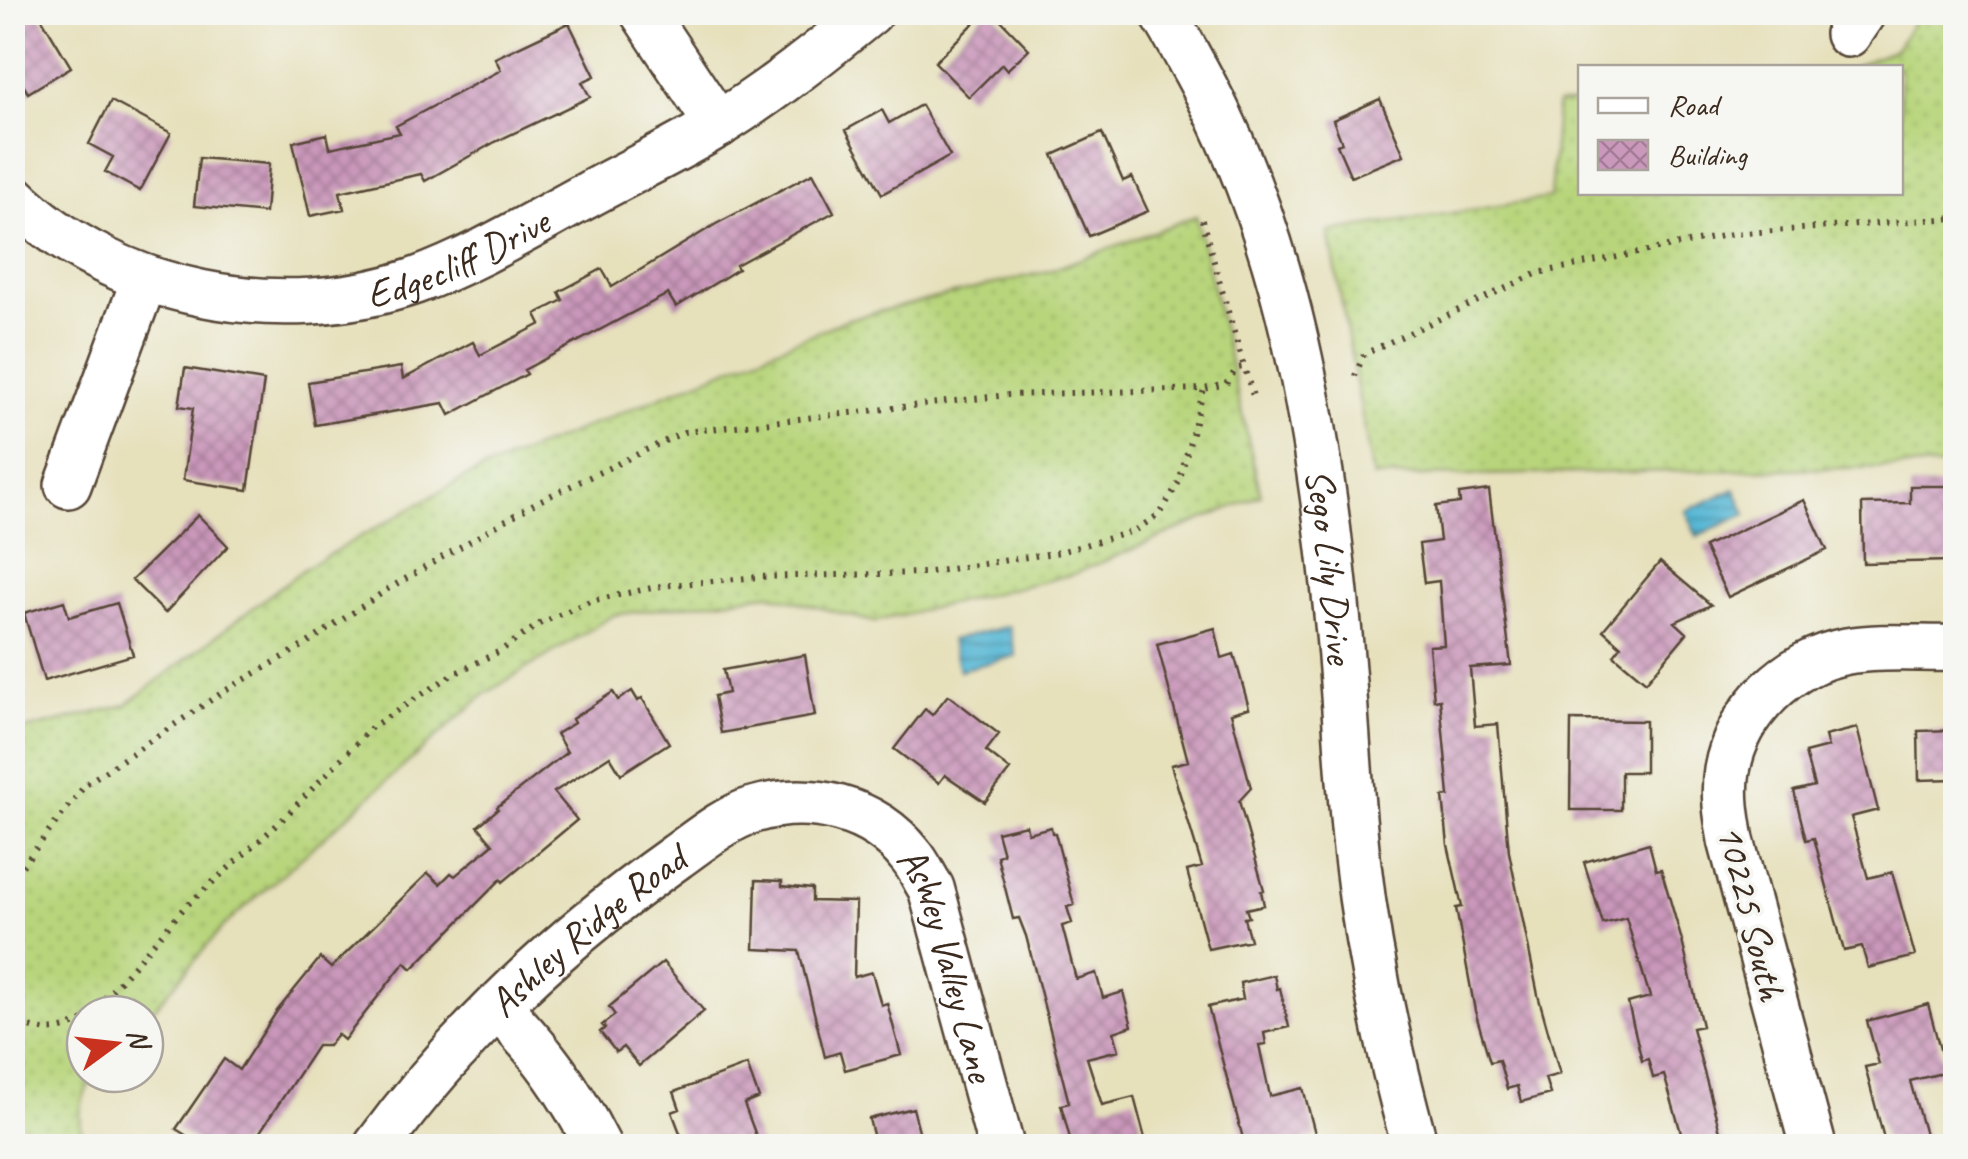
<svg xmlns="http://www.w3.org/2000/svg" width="1968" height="1159" viewBox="0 0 1968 1159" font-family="Caveat,sans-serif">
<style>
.grass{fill:url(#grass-dots);stroke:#7a804d;stroke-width:2.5}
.water{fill:url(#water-rules);stroke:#49707a;stroke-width:2.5}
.building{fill:url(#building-cross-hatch)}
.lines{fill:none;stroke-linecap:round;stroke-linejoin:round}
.minor-casing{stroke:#554536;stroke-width:50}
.path{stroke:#554536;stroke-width:6;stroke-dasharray:2.5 8;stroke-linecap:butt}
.minor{stroke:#fff;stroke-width:45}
.labels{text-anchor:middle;stroke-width:8;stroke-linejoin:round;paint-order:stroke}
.street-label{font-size:40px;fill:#3b2a1e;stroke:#f6f6f2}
</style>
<defs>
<pattern id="grass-dots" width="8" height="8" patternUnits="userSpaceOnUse" patternTransform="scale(2.5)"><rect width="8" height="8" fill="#b8d57c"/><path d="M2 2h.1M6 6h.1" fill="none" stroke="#9fb76b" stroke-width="1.8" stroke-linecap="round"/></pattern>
<pattern id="water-rules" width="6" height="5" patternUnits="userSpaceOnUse" patternTransform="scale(2.5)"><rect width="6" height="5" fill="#57b7d5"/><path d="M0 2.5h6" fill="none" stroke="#4995ac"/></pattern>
<pattern id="building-cross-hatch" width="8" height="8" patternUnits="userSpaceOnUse" patternTransform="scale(2.5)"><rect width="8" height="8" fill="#ca98bb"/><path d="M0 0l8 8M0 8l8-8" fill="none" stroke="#a57c97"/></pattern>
</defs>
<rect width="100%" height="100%" fill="#f6f6f2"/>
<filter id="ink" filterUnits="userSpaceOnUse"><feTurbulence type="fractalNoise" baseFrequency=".01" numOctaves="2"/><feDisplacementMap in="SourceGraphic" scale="20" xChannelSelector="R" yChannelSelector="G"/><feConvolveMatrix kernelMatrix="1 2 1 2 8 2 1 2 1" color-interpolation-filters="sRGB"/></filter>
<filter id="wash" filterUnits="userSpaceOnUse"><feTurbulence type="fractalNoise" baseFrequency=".0048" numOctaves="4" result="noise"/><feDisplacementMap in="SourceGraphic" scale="40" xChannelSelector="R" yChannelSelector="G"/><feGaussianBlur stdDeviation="2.25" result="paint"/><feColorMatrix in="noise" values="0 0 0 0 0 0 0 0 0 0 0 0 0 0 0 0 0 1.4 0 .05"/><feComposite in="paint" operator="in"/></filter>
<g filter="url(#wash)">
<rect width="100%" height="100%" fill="#e6e0bb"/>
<path class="grass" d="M1919,13h36v453l-582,11 -44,-245 221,-34 7,-94 23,-1v89h320v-124l-46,-1 42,-18z
M1196,216l65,279 -187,79 -201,48 -104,-28 -155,21 -129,79 -261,232 -79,93v-5h-60v60h12c-19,22 -19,44 -13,72h-71v-413l113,-28 179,-137 163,-92 380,-157 201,-48z"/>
<path class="water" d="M1735,489l11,25 -49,22 -11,-25z
M1009,626l7,30 -57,14 -8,-30z"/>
<g id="blocks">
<path class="building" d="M24,12h14l33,55 -43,26 -16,-26v-48z
M985,12h8l36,37 -22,21 -5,-6 -33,33 -34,-35z
M569,23l26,53 -13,6 8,15 -95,45 -70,39 -4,-7 -81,18 4,17 -34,7 -17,-74 34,-8 3,14 70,-15 -4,-7 105,-56 -6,-12z
M1380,99l24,56 -53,22 -14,-32 5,-2 -9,-23z
M111,101l60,32 -31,58 -35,-19 8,-15 -24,-13z
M921,105l29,51 -68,38 -36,-64 36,-20 7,13z
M1102,133l21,48 9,-4 16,34 -59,25 -36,-81z
M199,158l70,6 -4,49 -71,-7z
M813,173l21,39 -98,53 2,4 -62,38 -8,-13 -144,76 3,4 -77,41 -6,-12 -129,22 -7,-43 93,-15 2,12 70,-37 7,13 61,-31 -5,-10 27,-14 -4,-8 43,-23 10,18 104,-63z
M185,368l79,13 -16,109 -65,-10 10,-72 -14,-2z
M1910,486h39l2,75 -88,2 -1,-59 48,-1z
M1489,490l22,175 -41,3 5,58 23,-2 11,128 29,143 22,79 -15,4 5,16 -29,8 -4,-16 -10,3 -8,-29 -9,2 -15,-51 -19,-103 6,-1 -14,-62 -5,-48 6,-1 -9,-97 -6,1 -5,-54 15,-1 -5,-64 -15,2 -5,-39 21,-3 -4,-35 24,-3 -1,-9z
M1804,500l23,50 -99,47 -24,-50z
M198,515l30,31 -63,67 -33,-33z
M1660,562l51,43 -36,17 12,11 -41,49 -32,-27 7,-9 -18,-16z
M64,601l5,16 48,-14 16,52 -89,26 -20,-68z
M1215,628l7,30 12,-4 15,54 -18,5 20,75 -12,13 25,89 -3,1 3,14 -18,4 3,8 -5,1 6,22 -42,9 -21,-78 15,-4 -31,-102 17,-4 -31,-117z
M805,655l10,61 -94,17 -7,-37 14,-3 -5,-23z
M632,691l6,10 4,-3 27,45 -48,31 -11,-18 -56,36 23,28 -74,62 -2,-3 -89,90 -7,-7 -61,78 -7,-6 -9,12h-11l-65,98 -8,-3 -3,5h-38l-27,-17 48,-70 15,11 38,-59 43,-53 11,10 97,-95 12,11 11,-11 4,3 38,-32 -15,-18 20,-17 -1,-2 70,-55 -11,-18 18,-11 -2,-4 41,-27 5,8z
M948,695l51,39 -13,17 24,19 -25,32 -40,-27 -6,8 -45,-34 31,-40 7,6z
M1571,720l74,1v51h-24v38h-51z
M1857,728l21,82 -27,7 17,61 24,-6 23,84 -47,12 -6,-21 -18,4 -30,-113 -8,2 -12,-49 20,-5 -9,-33 23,-6 -3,-11z
M1956,730v49l-37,1 -1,-49z
M1026,825l2,8 23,-6 1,6h3l19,72 -7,2 5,16 -10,3 14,53 20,-6 7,25 20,-6 9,34 -18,6 5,18 -32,8 15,47 32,-8 13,49h-75l-11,-41 8,-2 -43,-167 -7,-18 -6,1 -16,-63 6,-2 -6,-22z
M1649,843l7,27 5,-1 21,72 20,85 -10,2 32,118h-39l-21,-71 -11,3 -5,-19 -6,2 -14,-58 22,-6 -24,-79 -23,6 -19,-62z
M756,880l26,1v5l30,3v12l44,1 -2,75 18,-5 9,33 6,-2 14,52 -56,15 -5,-18 -15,5 -26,-106 -45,-2z
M663,962l41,49 -65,55 -16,-19 -7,5 -16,-20 5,-4 -3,-3 13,-10 -6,-8z
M1274,975l3,14 3,-1 9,39 -25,6 2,11 -7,1 11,51 33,-8 13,49 -12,3 1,6h-60l-37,-139 35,-8 -3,-16z
M1928,1004l18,68 -36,9 18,65h-42l-21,-79 14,-3 -12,-43z
M747,1065l12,33 -15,6 16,42h-75l-13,-34 8,-3 -6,-17z
M913,1108l10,38h-47l-7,-27z"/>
</g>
</g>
<g filter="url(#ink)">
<use href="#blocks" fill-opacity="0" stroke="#554536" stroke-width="2.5"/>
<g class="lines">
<g class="minor-casing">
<g id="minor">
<path d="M643,12l75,113"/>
<path id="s1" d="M1162,12c13,19 23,40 34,59 93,169 124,363 142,553 8,78 10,156 19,233 11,98 32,195 58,289"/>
<path d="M1848,34l15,-22"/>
<path id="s2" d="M12,196c102,100 269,131 403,85 61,-22 118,-57 176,-88 42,-23 86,-43 126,-68 54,-33 104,-73 153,-113"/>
<path d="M68,485l77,-207"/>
<path d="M498,1007c45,46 71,82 100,139"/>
<path id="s3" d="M377,1146c81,-111 186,-209 299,-289 24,-17 49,-38 77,-47 57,-17 121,-2 158,46 8,9 13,22 20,32l70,258"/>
<path d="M1813,1146l-82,-306c-4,-23 -8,-46 -4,-70 10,-58 62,-109 120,-119 34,-6 73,-2 109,-3"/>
</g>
</g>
<path class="path" d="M1202,220l42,147
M1355,376l9,-22 174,-81 194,-39 224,-16
M12,884l4,-10 70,-90 137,-92 83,-48 82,-55 149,-87 147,-70 324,-37 196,-6 22,-5 11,-16 7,-1 9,29
M91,1014l94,-107 95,-85 92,-95 80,-52 48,-24 41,-28 49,-22 71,-15 96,-9 167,-4 136,-21 74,-21 26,-17 19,-32 25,-93
M12,1018c26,16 47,17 73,1"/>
<use href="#minor" class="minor"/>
</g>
</g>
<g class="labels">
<g class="street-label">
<text dy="14" stroke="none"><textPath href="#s2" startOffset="480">Edgecliff Drive</textPath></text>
<text dy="14" stroke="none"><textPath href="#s1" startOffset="585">Sego Lily Drive</textPath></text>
<text transform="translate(1752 912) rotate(76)" y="14">10225 South</text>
<text dy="14" stroke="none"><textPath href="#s3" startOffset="302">Ashley Ridge Road</textPath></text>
<text dy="14" stroke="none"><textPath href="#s3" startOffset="798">Ashley Valley Lane</textPath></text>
</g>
</g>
<rect width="1968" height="1159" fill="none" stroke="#f6f6f2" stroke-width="50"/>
<rect x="1578" y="65" width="325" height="130" fill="#f6f6f2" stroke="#aba49d" stroke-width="2.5"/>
<rect x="1598" y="98" width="50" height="15" fill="#ffffff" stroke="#aba49d" stroke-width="2.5"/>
<text x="1668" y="115" font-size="30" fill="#3b2a1e">Road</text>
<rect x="1598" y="140" width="50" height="30" fill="url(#building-cross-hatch)" stroke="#aba49d" stroke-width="2.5"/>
<text x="1668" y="165" font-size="30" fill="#3b2a1e">Building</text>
<g transform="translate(115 1044) rotate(75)"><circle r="48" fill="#f6f6f2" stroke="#aba49d" stroke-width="2.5"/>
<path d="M0-8L18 38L0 25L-18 38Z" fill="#c8321e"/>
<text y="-15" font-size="28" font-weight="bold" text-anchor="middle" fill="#3b2a1e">N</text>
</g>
</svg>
